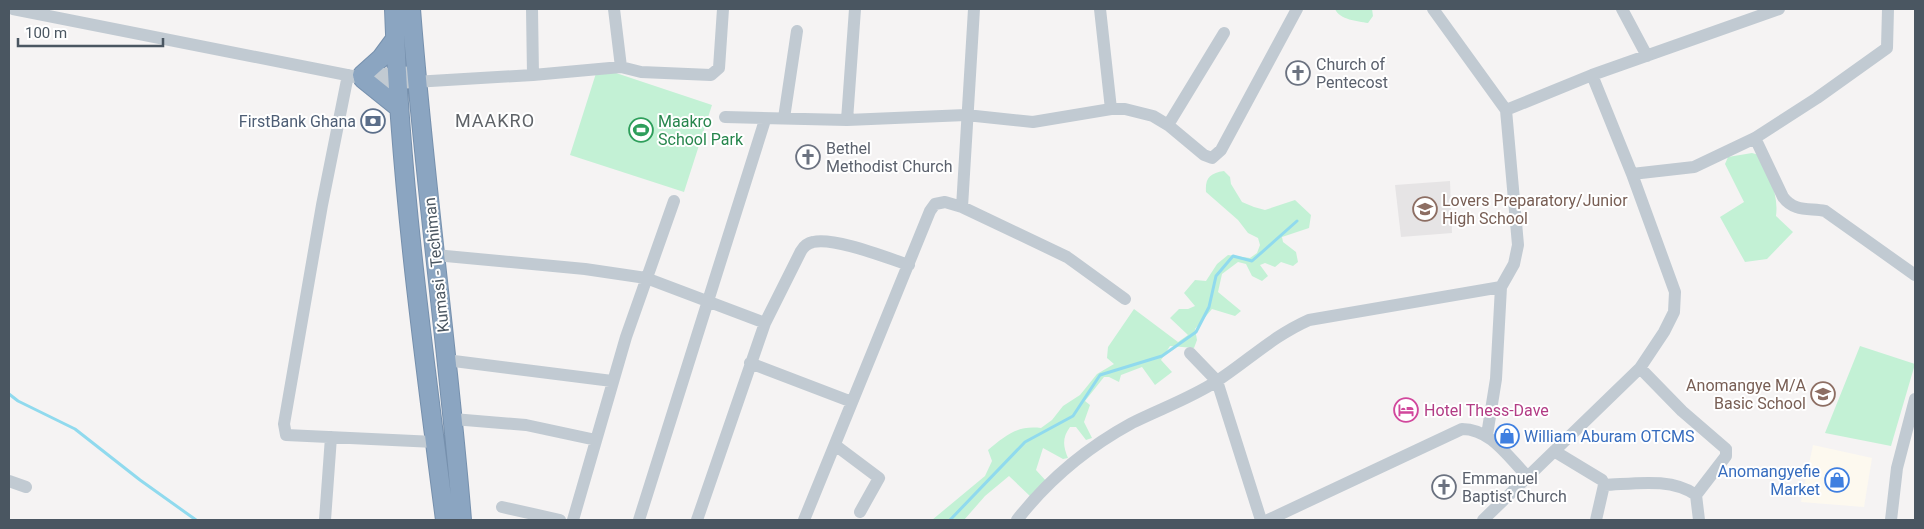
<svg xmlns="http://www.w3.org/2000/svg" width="1924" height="529" viewBox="0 0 1924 529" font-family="Roboto,sans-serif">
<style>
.commercial{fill:#fdf9ef}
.education{fill:#e6e4e5}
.green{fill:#c3f1d5}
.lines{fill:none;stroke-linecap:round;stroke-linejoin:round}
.stream{stroke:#90daee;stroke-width:3}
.highway-casing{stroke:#7690ad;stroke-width:20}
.minor{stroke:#c1cad2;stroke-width:12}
.highway{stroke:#8ba5c1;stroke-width:18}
.labels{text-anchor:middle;stroke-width:4;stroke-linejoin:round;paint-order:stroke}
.worship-label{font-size:16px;fill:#5b616d;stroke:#fff;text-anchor:start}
.service-label{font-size:16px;fill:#4e5e75;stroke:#fff;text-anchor:end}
.leisure-label{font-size:16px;fill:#27864d;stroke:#fff;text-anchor:start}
.education-label{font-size:16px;fill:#785e54;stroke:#fff;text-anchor:start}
.street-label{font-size:16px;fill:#4a5661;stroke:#fff}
.hotel-label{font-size:16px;fill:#b23c85;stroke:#fff;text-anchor:start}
.shop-label{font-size:16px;fill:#366cbe;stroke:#fff;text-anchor:start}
.neighbourhood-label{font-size:18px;letter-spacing:1px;fill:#5f6368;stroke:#fff}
</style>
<rect width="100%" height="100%" fill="#f5f3f3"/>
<path class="commercial" d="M1813,445l59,13 -8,49 -63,-5z"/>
<path class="education" d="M1450,181l2,52 -51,4 -6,-52z"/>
<path class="green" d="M1335,9h37l1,7 -5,7c-11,-2 -28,-3 -33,-14z
M598,67l114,38 -28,87 -114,-37z
M1752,153l7,2c9,20 20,38 17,61l17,16 -26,27 -22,3 -25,-45 24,-15 -19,-38 3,-7z
M1224,171l6,6 1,7 11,18 12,5 11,3 30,-10 16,15 -2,13 -27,9 1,5 13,10 2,10 -5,4 -12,-4 -6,5 -10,-4 -5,2 8,11 -6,5 -10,-5 -6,-12 -8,-2 -16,12 -4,18 23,19 -6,5 -23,-7 -17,20 2,11 -3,8 -24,-2 -9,14 11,12 -17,13 -13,-18 -21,8 -2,7 -10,-5h-5l-19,24 5,4 -6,17 8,16 -6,2 -10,-13h-6c-8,11 -7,19 -2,31l-5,1 -20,-11 -7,22 11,12 -15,16 -23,-22 -24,20 -21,24h-32l53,-44 7,-15 -4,-11c17,-14 29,-25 53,-22l11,-8 11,-14 17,-11 17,-21 17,-10 -7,-6 1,-11 26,-38 44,33 10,-7 -18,-17 9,-9h9l7,-3 -11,-13 11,-13 11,1 11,-17 11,-9 22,3 7,-5 3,-8 -2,-7 -10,-5 -10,-13 -32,-28c-1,-14 4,-19 18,-21z
M1860,346l55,18 -24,82 -66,-13z"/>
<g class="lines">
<path class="stream" d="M9,394l9,7 57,28 65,51 56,40
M950,520l75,-78 48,-26 27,-41 62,-19 34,-24 13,-25 7,-31 17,-20 19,5 45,-40"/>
<g class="highway-casing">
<path id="highway" d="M394,9c6,171 29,341 51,511
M411,9c13,171 37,340 51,511
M362,75l19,-17 14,-19
M363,79l36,29"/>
</g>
<path class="minor" d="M13,9l344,68 15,5 25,1 136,-8 88,-8
M532,9l1,66
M614,9l7,58 20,5 70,3 8,-7 4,-59
M1100,9l11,100
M1433,9l73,101 12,135 -4,19 -13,23 -5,92 -9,56
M1622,9l25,47
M348,75l-26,130 -38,219 2,11 149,7
M367,75l49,-3
M1506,110l86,-35 187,-66
M725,117l122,3 119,-5 67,7 78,-13h14l28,7 15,9 36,30 8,3 9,-8 76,-141
M784,118l13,-87
M847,120l8,-111
M1168,125l56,-92
M1755,138l28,59c11,15 26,11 42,14l90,64
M1632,174l62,-7 61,-29 62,-40 70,-50 1,-39
M962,207l12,-198
M435,255l150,14 61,9 119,45 -68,197
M765,323l36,-72c3,-5 7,-8 12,-9 22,-5 74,16 96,23
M1190,353l27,28 44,139
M446,360l166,21
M750,363l102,39
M1640,368l42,43 44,38v7l-30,39
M453,419l73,6 70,15
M835,445l44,33 -19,34
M1554,451l48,29 2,5 -8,35
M9,481l17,6
M1604,485c29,-1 67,-8 92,10l3,25
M502,507l58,13
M325,520l6,-83
M573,520l53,-183 48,-136
M639,520l126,-400
M804,520l126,-309 5,-7 10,-2 17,5 105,50 58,42
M1017,520c31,-40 71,-73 115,-97 28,-14 59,-25 85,-42 32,-21 56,-45 92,-61l192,-33
M1268,520l194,-91c29,0 46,28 66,48
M1483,520l157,-152 24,-36 10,-20 1,-20 -43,-118 -40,-99
M1891,520l6,-52 18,-69"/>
<use href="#highway" class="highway"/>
</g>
<defs>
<g id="church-ring" transform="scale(1.25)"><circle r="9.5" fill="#fff" stroke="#6b7280" stroke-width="1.5"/><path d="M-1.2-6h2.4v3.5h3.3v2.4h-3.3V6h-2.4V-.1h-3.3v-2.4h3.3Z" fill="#6b7280"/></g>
<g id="bank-ring" transform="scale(1.25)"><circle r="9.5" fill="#fff" stroke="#5c6f8a" stroke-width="1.5"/><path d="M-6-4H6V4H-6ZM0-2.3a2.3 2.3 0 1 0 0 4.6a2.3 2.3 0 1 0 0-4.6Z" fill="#5c6f8a"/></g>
<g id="stadium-ring" transform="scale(1.25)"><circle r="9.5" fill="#fff" stroke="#2e9e5b" stroke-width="1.5"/><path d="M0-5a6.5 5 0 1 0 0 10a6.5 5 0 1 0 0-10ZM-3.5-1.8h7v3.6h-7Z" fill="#2e9e5b"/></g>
<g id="school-ring" transform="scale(1.25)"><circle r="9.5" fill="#fff" stroke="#8d6e63" stroke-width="1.5"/><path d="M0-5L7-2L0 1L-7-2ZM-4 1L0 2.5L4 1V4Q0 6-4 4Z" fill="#8d6e63"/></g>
<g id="hotel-ring" transform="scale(1.25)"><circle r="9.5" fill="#fff" stroke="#d1479c" stroke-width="1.5"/><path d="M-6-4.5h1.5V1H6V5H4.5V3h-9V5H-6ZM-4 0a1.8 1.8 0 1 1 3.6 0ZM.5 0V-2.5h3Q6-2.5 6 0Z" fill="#d1479c"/></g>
<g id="shop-ring" transform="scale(1.25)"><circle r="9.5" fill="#fff" stroke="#3f7fe0" stroke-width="1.5"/><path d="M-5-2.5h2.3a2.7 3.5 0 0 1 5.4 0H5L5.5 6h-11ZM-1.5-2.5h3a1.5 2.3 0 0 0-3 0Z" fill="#3f7fe0"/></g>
</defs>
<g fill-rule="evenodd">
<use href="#church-ring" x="1298" y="73"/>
<use href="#bank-ring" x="373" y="121"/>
<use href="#stadium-ring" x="641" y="130"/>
<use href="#church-ring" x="808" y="157"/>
<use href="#school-ring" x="1425" y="209"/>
<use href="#school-ring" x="1823" y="394"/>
<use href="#hotel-ring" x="1406" y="410"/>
<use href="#shop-ring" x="1507" y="436"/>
<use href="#shop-ring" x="1837" y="480"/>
<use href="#church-ring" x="1444" y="487"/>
</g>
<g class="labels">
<g class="worship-label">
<text x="1316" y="70">Church of<tspan x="1316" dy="18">Pentecost</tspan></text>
<text x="826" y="154">Bethel<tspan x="826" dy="18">Methodist Church</tspan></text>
<text x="1462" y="484">Emmanuel<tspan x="1462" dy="18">Baptist Church</tspan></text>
</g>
<g class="service-label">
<text x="356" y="127">FirstBank Ghana</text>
</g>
<g class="leisure-label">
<text x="658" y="127">Maakro<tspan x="658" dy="18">School Park</tspan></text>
</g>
<g class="education-label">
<text x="1442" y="206">Lovers Preparatory/Junior<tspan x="1442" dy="18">High School</tspan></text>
<text x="1806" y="391" text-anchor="end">Anomangye M/A<tspan x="1806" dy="18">Basic School</tspan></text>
</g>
<g class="street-label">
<text transform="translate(436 265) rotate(-96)" y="6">Kumasi - Techiman</text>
</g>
<g class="hotel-label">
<text x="1424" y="416">Hotel Thess-Dave</text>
</g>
<g class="shop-label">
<text x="1524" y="442">William Aburam OTCMS</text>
<text x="1820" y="477" text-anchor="end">Anomangyefie<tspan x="1820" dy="18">Market</tspan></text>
</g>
<g class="neighbourhood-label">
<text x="495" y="127">MAAKRO</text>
</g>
</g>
<rect width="1924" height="529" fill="none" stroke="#4a5661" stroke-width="20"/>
<path d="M18 38v8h145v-8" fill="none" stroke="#4a5661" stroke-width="2.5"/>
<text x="25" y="38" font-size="15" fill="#4a5661" stroke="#ffffff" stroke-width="4" paint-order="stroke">100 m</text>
</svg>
